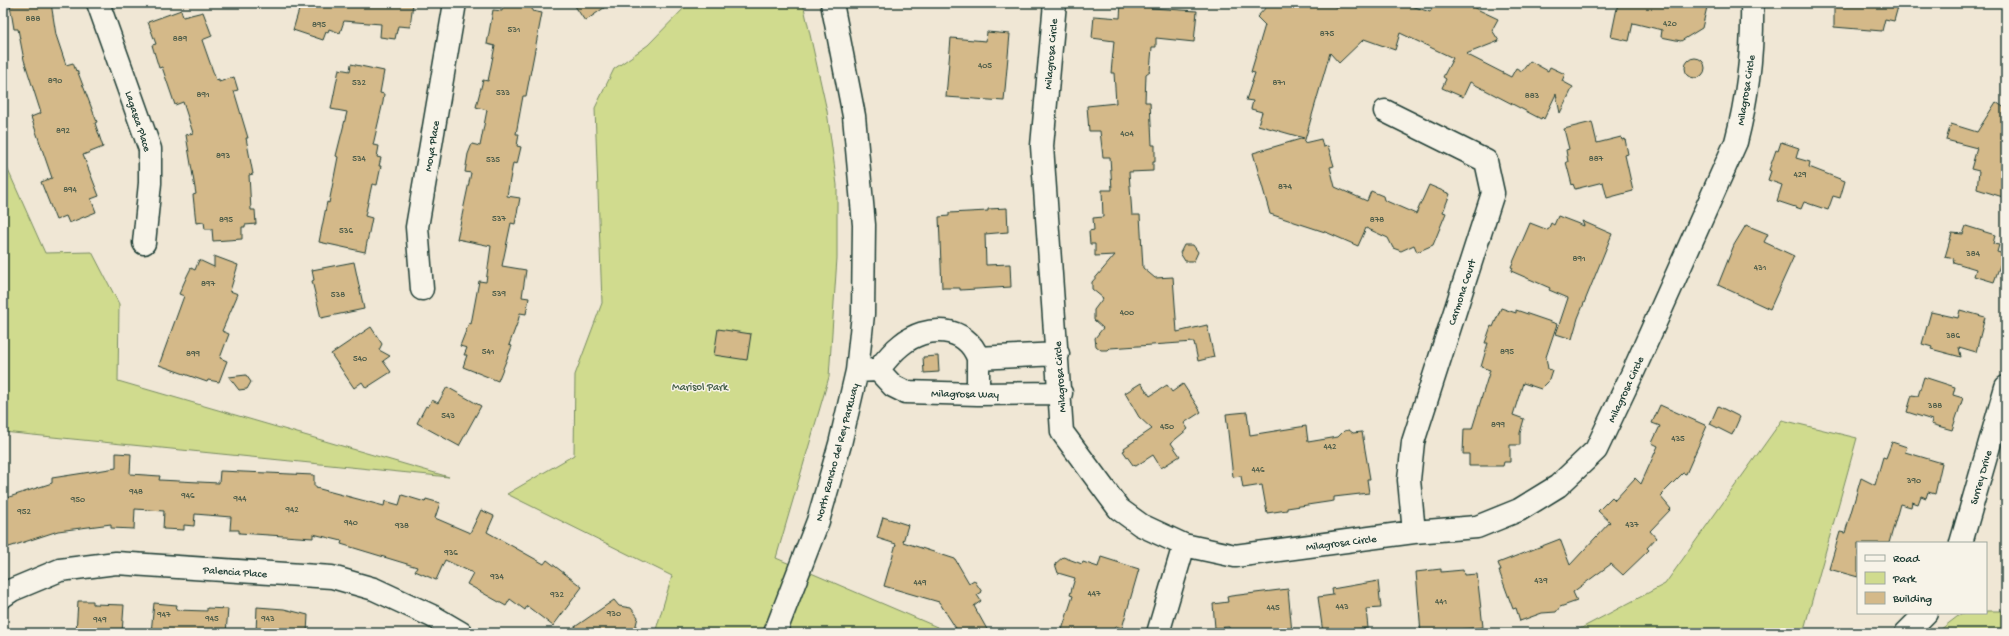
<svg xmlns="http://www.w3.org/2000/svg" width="2009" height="636" viewBox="0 0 2009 636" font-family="'Gochi Hand',sans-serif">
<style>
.green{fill:#d0db8e;stroke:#788c61}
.building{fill:#d4b989;stroke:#1f3d34}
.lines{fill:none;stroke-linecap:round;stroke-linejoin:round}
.minor-casing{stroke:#1f3d34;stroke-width:25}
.minor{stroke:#f7f3e8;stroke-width:22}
.labels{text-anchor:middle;stroke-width:3;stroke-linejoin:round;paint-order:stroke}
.number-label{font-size:9px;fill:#4c5c49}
.street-label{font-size:11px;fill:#1f3d34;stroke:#f7f3e8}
.park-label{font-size:11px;fill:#425d46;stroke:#f7f3e8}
</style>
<rect width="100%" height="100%" fill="#f0e7d5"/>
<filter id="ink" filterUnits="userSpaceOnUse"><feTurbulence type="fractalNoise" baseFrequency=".025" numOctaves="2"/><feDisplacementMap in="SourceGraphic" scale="8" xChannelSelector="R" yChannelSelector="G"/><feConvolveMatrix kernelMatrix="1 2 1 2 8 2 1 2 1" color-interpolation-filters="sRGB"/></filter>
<g filter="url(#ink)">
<path class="green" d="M689,3h114l24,108 10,74v73l-8,119 -53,181 175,75h-296l17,-57 -165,-82 67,-39 1,-80 27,-72 -7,-195 19,-39 34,-24z
M3,159l42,94 47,-1 27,52 -1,77 331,96 -446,-45z
M1782,420l75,18 -54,195h-231l93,-49z
M1986,611h20v22h-70l26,-20h24z"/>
<path class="building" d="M13,3h38l5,32 10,30 7,-2 3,8 1,-1 20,52 -2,1 8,24 -20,8 16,41 -8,3 5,13 -27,11 -3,-7 -10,4 -15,-38 11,-4 -21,-61 10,-4 -17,-53 -6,-31h-4l-4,-24h4z
M301,3h112l-3,24 -12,-1 -3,13 -15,-2 1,-13 -37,-3 -4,12 -11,-4 -1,4 -2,-1 -3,8 -30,-10z
M504,3h29l-1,8 10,2 -16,83h-3l-7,38h3l-2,12 4,1 -4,17 -4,-1 -6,33 13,2 -5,26 -4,-1 -9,43 24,4 -4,27 7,1 -3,16 -6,-1 -2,8 -9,24 3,1 -14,35 -35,-14 4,-12h-3l3,-7 -7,-2 9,-23 2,1 8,-43 7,1 5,-36 -34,-7 14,-66 -6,-1 3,-18 4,-10 8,2 7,-36 -11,-3 7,-27 5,1 7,-35 -8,-2 6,-34 9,1z
M573,3h38l-26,18z
M1121,3h30v5l46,3 -3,31 -38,-4v9h-4l-2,24 -4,3 -1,28h5l2,43h3v17h-2v9l-24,1 3,43h8l3,53 12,10 18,-1 4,55 30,-7 7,32 -16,4 -4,-19 -84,6 -2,2h-7l-5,-4 -1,-8 8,-10 -9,-8v-10l9,-12 -11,-9v-7l23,-27 -20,1v-12h-5l-1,-13 5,-1 -1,-12 10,-1 -1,-27h10l-2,-33h-7l-3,-26h-11l-2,-25 29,-3 -2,-30h-3l3,-32 -22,-3 2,-22 26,2z
M1270,3h63l3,4 15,-4h52l27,9 5,-9h29l34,16 -6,11 7,11 -33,13 45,23 5,-9 6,3 8,-10 18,10 2,-4 15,7 -3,7 11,6 -13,26 -4,-19 -12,25 -2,-2 -1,2 -71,-37 -7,15 -21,-9 4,-9 -3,-2 10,-19 -53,-25 -5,17 -31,-11 -25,24 -9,-10 -26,90 17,-4 2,8 5,-1 6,20 -4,1 5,20 32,14 4,-10 12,5 1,4 32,14 13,-29 21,9 -7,18 3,1 -13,32 -16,7 -3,-7 -13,6 -8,-3 -5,-10 -22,-10 -8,18 -30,-13 -58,-19 -17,-61 51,-15 -46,-13 4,-13 -11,-3 2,-8 -7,-1 9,-27 -4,-1 14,-47 -8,-8z
M1618,3h90l-6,25 -21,13 -20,-4 1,-7 -29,-7 -4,18 -18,-4z
M1834,3h65l-5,18 -9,-2 -3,12 -48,-4z
M181,10l2,7 20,-5 9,24 -10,4 14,40 3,-1v3l15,-5 4,13 -4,1 14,47h-2l7,36 -4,1 2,35h4l1,14 -11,1v2h-3v12l-29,2 -1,-12h-7l-1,-7 -8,1 -3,-28 3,-1 -10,-59 7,-2 -10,-31 -8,3 -13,-38 -3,1 -7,-23 4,-1 -8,-22z
M987,32l23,2 -6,67 -58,-4 5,-59 35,3z
M1685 68a10 10 0 1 1 20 0a10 10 0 1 1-20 0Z
M351,64l33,7 -4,22 4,1 -1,8 -10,43 6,1 -2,11 4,1 -2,8h2l-4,19 -5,-1 -7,32 7,2 -7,34 -46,-10 8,-40 2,1 9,-46 -2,-1 11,-44 -16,-3 8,-40 11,2z
M1996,102l10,7v89l-29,-9 2,-18 -8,-2 6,-21 -31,-8 5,-16 26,8z
M1592,122l5,21 24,-6 1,3 3,-1 3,15 -3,1 8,36 -26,7 -4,-16 -28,7 -2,-5 -1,1 -6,-23h2l-2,-12 3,-1 -5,-20z
M1781,142l18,6 -3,10 14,4 -1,5 36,14 -5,17 -7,-2 -5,14 -24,-8 -3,7 -24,-8 5,-16 -14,-5 3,-9 -2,-1 7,-20 2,1z
M1007,208l1,24 -23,2 1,31 24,-1 1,23 -51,3v-2h-18l-3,-71 10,-1v-3l39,-2v-2z
M1558,216l26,10 -2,-5 30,13 -34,84 -6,21 -16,-5 12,-36 -19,-8 1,-2 -39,-17 2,-3 -2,-1 19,-44 18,7 3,-7 3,2z
M1746,225l22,9 -4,8 30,14 -24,53 -52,-24 16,-40z
M1966,226l29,9 -2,9 6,1 -2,7 7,2 -10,28 -20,-6 2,-7 -23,-7 1,-3 -9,-2 7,-24 11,1z
M1184,245h9l5,7 -4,9h-9l-5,-8z
M214,256l24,9 -8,26 8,3 -16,37 7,3 -9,24 7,3 -8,21 -11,-2 -1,2 -48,-17 25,-69 -5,-2 8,-18 4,-8 4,2 4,-10 15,7z
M354,262l10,47 -43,9 -9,-37 2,-1 -2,-10z
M1501,308l15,5v-3l41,14 -11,33 2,12 4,1 -4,12 -7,7 -18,-6 -10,32 11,4 -4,14v12h-10v17h-6l-1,4h-34v-12h-6l1,-25h8l18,-59 -9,-3 7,-24h-3l6,-17 2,1z
M1960,310l25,7 -9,35 -17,-5 2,10 -30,-8 1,-2 -10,-3 9,-32 27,6z
M371,327l11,17 -3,6 11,6 -7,5 8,11 -25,16 -4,-6 -8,6 -23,-34z
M718,329l33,5 -4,26 -33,-5z
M938,356l1,16 -15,1 -1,-16z
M246,375l5,7 -4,7 -8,1 -10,-13z
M1924,377l31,10 -2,8 10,3 -11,32 -21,-6 1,-4 -25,-8 5,-17 6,1z
M1141,383l9,13 17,-11 5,7 11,-8 18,28 -17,11 4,6 -17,14 9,13 -19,12 -8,-13 -17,11 -3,-1 -10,-14 2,-1 -1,-2 28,-19 -13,-12 -14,-24z
M447,387l34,19 -22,40 -42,-23 9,-17 2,1 4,-7 6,3z
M1660,405l47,21 -21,48 -3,-1 -23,23 11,13 -21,22 6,7 -9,10 2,2 -26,25 -12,-11 -38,28 4,9 -17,6 -4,5 -14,1 -22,8 -4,-13 -3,1 -14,-38h2l-3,-8 62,-24 10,26 40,-43 -12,-11 14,-14 3,3 20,-22 6,6 17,-38 -6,-3 8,-17 -8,-3z
M1718,406l22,11 -8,18 -22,-11z
M1247,412l3,23 56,-9 2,16 30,-5 6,-6 5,-1 4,3 9,-1 8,47h-3l2,14 -35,4v4l-47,7v2l-20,3 -5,-28 -19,3 -2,-12 -8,1 -7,-63z
M1892,442l15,5 -2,5 37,11 -7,31 -7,-2 -2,6 -5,-2 -3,8 -6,-2 -1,5 -11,-3 -11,39h-31v34l-29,-8 11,-37 5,1 16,-55 14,7 8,-28 3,1z
M116,453l15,1 -1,20 30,2 -1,4 60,3 1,-12 94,4v11h2v2l68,18 1,-5 14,4 3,-10 23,7 1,-3 14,4 -5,15 35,15 11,-23 13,6 -7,16 57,32 3,-4 35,27 -29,39 -26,-20 -2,4 -15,-11 -4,7 -39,-22 6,-11 -28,-13 -9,20 -21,-9 2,-4 -76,-23 1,-3 -29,-7v4l-74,-5v-3h-9l1,-13 -36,-3 -1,12 -10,-1v5l-21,-1 1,-18 -29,-2 -1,20 -23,-1v-4l-53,7 -55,18v-50l49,-16v-5l64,-10z
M883,517l25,8 -5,17 52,17 14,24 5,-3 8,12 -5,3 4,6 -7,5 15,27h-30l-20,-31 -55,-16 12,-42 -19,-6z
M1063,557l19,7 1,-2 15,5 3,-10 38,12 -17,59 -6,-2 -1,7h-54l12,-37 -3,-1 5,-17 -17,-5 -3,-9z
M1441,569v3l22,-2 1,5 13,-1 6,53 -35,4 -1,2h-26l-5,-61z
M1378,581l3,27 -15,1 2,19 -45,5 -5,-36 15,-2 -1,-6z
M1288,589l4,44h-62l-1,-6 -14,1 -2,-24 15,-2 -1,-5 4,-1z
M614,600l5,6 12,2 7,9 -4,16h-68z
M78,601h15v3l31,1 -2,28h-46z
M154,603l23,2 -1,5 31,1v-3l21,1 -2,24h-75z
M257,607l27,2 24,6 -1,18h-51z"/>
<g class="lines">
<g class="minor-casing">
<path id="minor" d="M98,3l52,146v34l-6,60
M1055,3l-13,143 20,286 57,77 22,16 43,20 51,11 179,-24 63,-5 42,-17 39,-24 38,-36 38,-80 102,-228c12,-46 17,-91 16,-139
M1385,111l101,50 7,32 -80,249 -4,38 5,52
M422,289l-5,-62 38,-224
M978,358v36
M878,370c7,-9 14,-18 23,-25 25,-21 65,-20 77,13l80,-4
M857,371l21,-1 15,16 12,6 73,2 83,-1
M1961,543l45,-156
M3,596l9,-6 48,-20 56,-7 216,14 42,12 58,27 29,17
M775,633l43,-112 22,-77 17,-73 6,-57 1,-89 -10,-109 -22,-113
M1158,633l26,-88
M1906,633l20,-20"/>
</g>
<use href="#minor" class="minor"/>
</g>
</g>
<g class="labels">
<g class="number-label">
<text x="33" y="21">888</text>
<text x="1670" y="26">420</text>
<text x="319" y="27">895</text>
<text x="514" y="32">531</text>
<text x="1327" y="36">875</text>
<text x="180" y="41">889</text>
<text x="985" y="68">405</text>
<text x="55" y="83">890</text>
<text x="359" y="85">532</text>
<text x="1279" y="85">871</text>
<text x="503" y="95">533</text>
<text x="203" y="97">891</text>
<text x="1532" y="98">883</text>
<text x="63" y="133">892</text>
<text x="1127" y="136">404</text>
<text x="223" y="158">893</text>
<text x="359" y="161">534</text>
<text x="1596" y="161">887</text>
<text x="493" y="162">535</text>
<text x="1800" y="177">429</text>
<text x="1285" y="189">874</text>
<text x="70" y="192">894</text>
<text x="499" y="221">537</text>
<text x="226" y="222">895</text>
<text x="1377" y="222">878</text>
<text x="346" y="233">536</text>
<text x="1973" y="256">384</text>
<text x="1579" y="261">891</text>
<text x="1760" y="270">431</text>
<text x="208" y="286">897</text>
<text x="499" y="296">539</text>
<text x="338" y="297">538</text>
<text x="1127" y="315">400</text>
<text x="1953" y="338">386</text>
<text x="488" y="354">541</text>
<text x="1507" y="354">895</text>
<text x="193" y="356">899</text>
<text x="360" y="361">540</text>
<text x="1935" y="408">388</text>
<text x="448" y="418">543</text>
<text x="1498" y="427">899</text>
<text x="1167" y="429">450</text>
<text x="1678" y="441">435</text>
<text x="1330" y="449">442</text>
<text x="1258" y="472">446</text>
<text x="1914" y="483">390</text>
<text x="136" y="494">948</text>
<text x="188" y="498">946</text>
<text x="240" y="501">944</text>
<text x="78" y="502">950</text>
<text x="292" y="512">942</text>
<text x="24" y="514">952</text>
<text x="351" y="525">940</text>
<text x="1632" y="527">437</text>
<text x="402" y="528">938</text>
<text x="451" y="555">936</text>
<text x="497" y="579">934</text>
<text x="1541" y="583">439</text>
<text x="920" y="585">449</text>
<text x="1094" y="596">447</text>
<text x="557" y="597">932</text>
<text x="1441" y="604">441</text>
<text x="1342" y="609">443</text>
<text x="1273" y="610">445</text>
<text x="614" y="616">930</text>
<text x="164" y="617">947</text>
<text x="212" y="621">945</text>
<text x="268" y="621">943</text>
<text x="100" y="622">949</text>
</g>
<g class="street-label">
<text transform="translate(1050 54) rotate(-85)" y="4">Milagrosa Circle</text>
<text transform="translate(1745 90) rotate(-81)" y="4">Milagrosa Circle</text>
<text transform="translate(139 121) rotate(72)" y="4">Lagasca Place</text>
<text transform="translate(431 146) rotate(-81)" y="4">Moya Place</text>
<text transform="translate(1461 292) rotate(-72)" y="4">Carmona Court</text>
<text transform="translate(1059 377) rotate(-94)" y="4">Milagrosa Circle</text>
<text transform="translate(1625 389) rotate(-65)" y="4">Milagrosa Circle</text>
<text transform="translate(965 393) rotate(1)" y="4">Milagrosa Way</text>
<text transform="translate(836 452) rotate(-75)" y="4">North Rancho del Rey Parkway</text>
<text transform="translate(1980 477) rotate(-74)" y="4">Surrey Drive</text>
<text transform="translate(1341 542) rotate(-7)" y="4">Milagrosa Circle</text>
<text transform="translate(235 571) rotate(4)" y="4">Palencia Place</text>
</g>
<g class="park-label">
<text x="700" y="390">Marisol Park</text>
</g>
</g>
<rect width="2009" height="636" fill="none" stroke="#f7f3e8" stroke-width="16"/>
<rect x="8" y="8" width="1993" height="620" fill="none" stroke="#1f3d34" stroke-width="1.5" filter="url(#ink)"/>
<rect x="1857" y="542" width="130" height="72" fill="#f7f3e8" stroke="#a1aaa0"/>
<rect x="1865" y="555" width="20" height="6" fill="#f7f3e8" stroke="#a1aaa0"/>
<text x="1893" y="562" font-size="12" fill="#1f3d34">Road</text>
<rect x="1865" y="572" width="20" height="12" fill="#d0db8e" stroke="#a1aaa0"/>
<text x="1893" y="582" font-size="12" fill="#1f3d34">Park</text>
<rect x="1865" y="592" width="20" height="12" fill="#d4b989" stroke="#a1aaa0"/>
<text x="1893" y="602" font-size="12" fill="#1f3d34">Building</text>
</svg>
